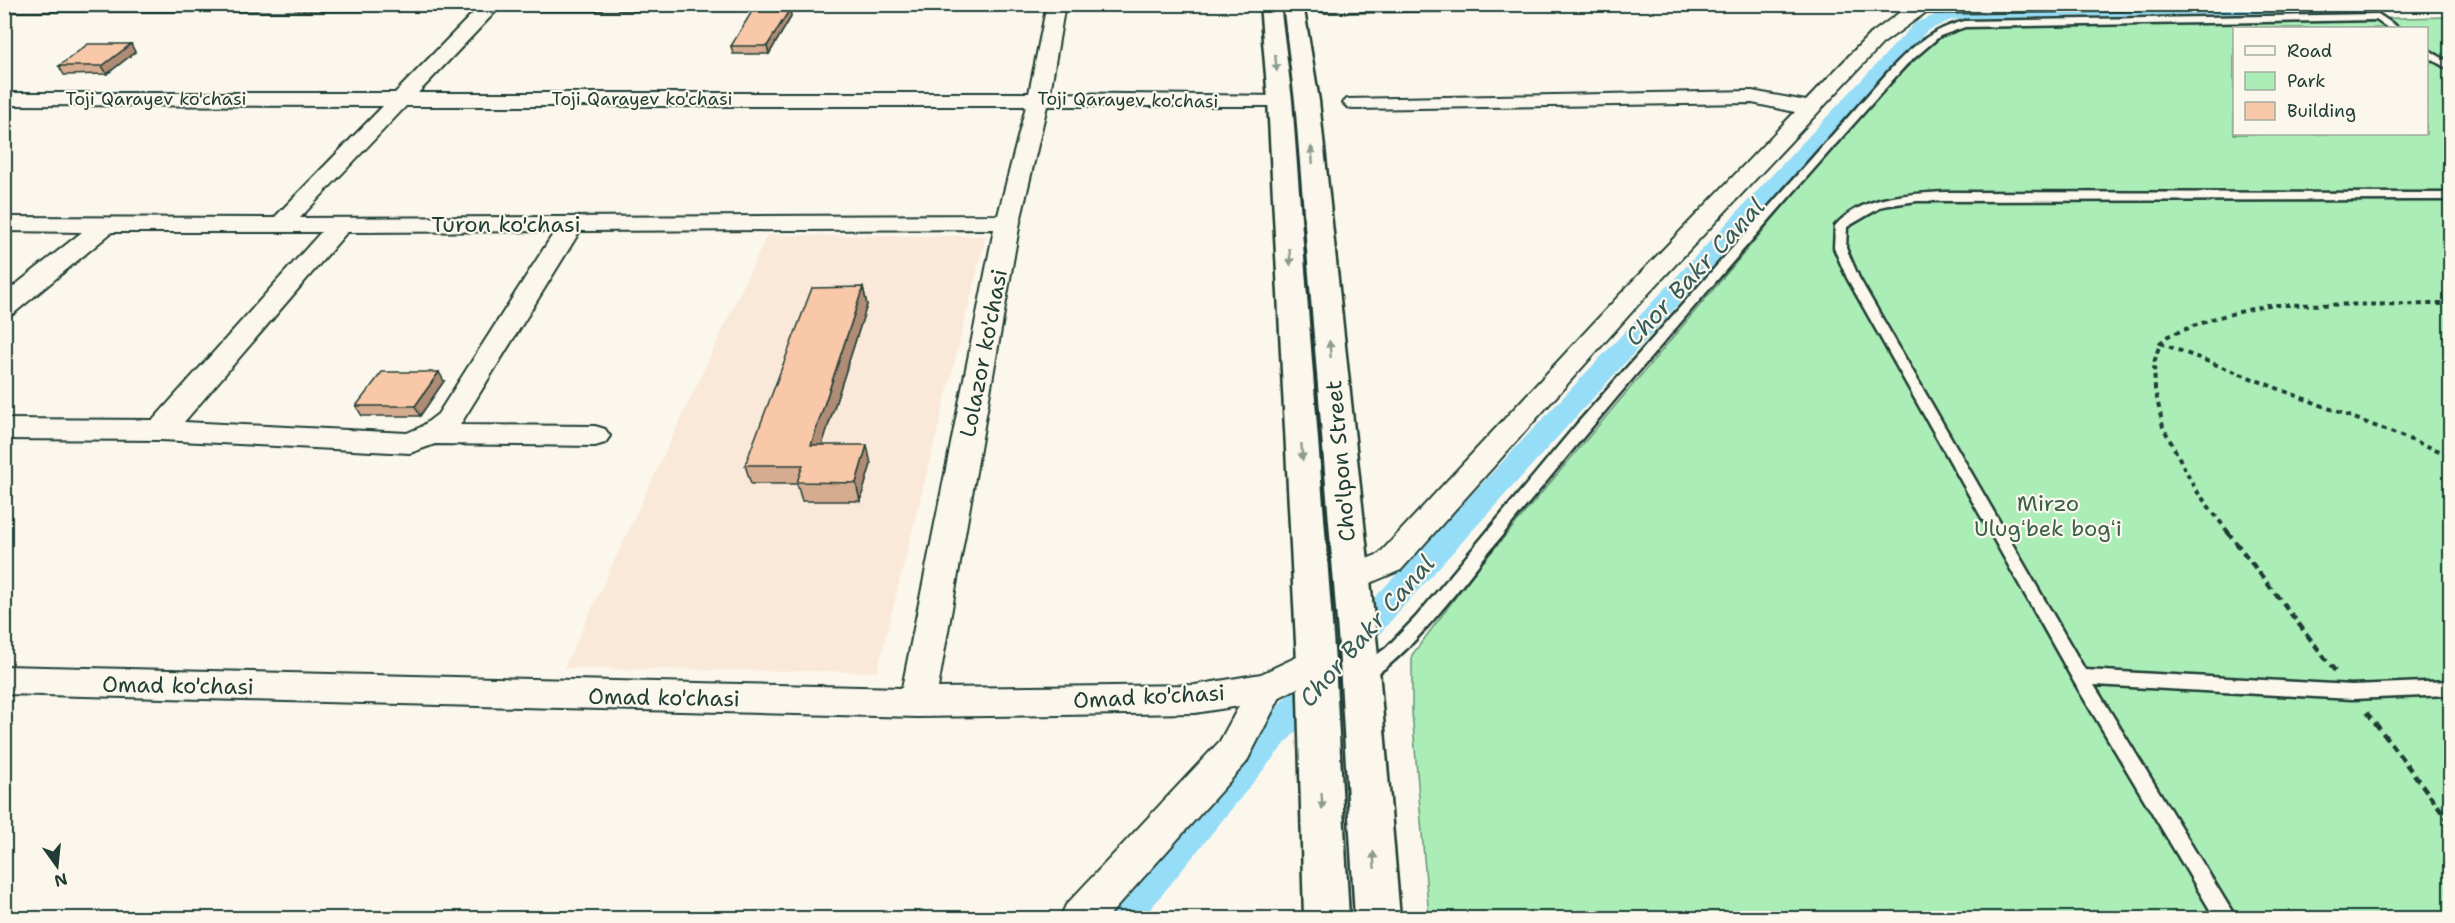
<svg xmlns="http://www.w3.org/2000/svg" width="2455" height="923" viewBox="0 0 2455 923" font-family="'Shantell Sans',sans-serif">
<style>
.built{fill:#fae9d8}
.green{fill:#abedb7;stroke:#659576;stroke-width:1.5;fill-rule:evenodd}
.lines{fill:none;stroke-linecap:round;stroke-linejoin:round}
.canal{fill:#96ddf8;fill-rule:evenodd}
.lane-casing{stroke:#1f3d34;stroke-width:5}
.street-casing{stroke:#1f3d34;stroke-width:4}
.secondary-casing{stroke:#1f3d34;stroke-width:5}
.path-far1{stroke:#1f3d34;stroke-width:4;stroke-dasharray:5 4.5;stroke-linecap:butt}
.path{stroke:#1f3d34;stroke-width:4.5;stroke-dasharray:8 5;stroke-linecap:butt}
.lane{fill:#fbf7ec;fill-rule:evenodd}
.street{fill:#fbf7ec;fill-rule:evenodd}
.secondary{fill:#fbf7ec;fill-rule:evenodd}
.wall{fill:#d6ac90;stroke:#1f3d34;stroke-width:1.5}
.shaded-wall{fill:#ae8c76;stroke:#1f3d34;stroke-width:1.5}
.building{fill:#f9c8a8;stroke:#1f3d34;stroke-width:1.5}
.oneway{fill:#8d9a90}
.labels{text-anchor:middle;stroke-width:4.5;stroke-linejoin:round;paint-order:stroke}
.far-street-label{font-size:18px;fill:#1f3d34;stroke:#fbf7ec}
.street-label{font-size:22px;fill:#1f3d34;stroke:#fbf7ec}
.park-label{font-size:22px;fill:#3b604e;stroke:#fbf7ec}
.water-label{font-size:24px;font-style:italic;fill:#375d5b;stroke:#fbf7ec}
</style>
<rect width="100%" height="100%" fill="#fbf7ec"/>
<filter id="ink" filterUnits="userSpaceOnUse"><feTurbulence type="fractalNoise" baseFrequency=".0167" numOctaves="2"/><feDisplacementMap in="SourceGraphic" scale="12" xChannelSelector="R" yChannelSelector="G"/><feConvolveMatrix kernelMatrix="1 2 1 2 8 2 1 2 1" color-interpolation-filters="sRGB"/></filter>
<g filter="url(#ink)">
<path class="built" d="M767,235l219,1 -109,436 -313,-4z"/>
<path class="green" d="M2450,17v901h-1021l-17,-206v-57l61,-81 402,-476 66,-63 20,-8zM2234,28h192v106h-192z"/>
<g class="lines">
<path class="canal" d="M2169,4h281v6l-459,8 -40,2 -24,11 -526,578 -128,149 -130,160h-43l5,-13 144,-167 130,-145 536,-570 33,-13z"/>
<g class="lane-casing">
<path id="lane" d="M2378,14l21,14h-11l-12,-8 -411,7 -25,9 -34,29c-143,160 -284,323 -420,490 -19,23 -101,134 -130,125l-3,-5 3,-5 30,-22 30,-31 160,-192 312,-353c23,-25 44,-43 77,-51z
M2426,48l24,15v7l-24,-14z
M1947,192l503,1v7l-533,1 -34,5 -36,21 -1,21 13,30 226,392 267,15 98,-4v14l-98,4 -258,-14 142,233h-21l-141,-236 -227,-404 -13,-30 1,-22c27,-31 74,-32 112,-34z"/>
</g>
<g class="street-casing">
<path id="street" d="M4,4h741l-9,6h-239l-79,83h611l18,-89h18l-15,89 237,3 4,4 -4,4 -7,2h-233l-27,116 -82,466 257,-3 66,-11 55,-26 12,4 5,10 -5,10 -48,25 -34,66 -139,155h-47l6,-13 154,-164 19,-35 -44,7 -278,4 -913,-23v-28l898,22 92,-459 -414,2 -120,194 135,1 10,3 5,7 -5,7 -10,3 -160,-2 -25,9 -249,-13 -157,-1v-20l149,1 168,-188h-209l-99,82 -9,2v-22l78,-62 -78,-1v-14l270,1 109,-112 -379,-1v-12h391l81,-83 -472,1zM406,106h620l-28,109 -698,3zM555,231l-117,183 -17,13 -14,6 -223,-11 163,-190z
M1317,4h182l-9,6 -165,2 -7,-2z
M1911,4h242l-9,6 -219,3 -43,31 -236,252 -245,274 -50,21 -12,-3 -4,-9 4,-9 40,-16 249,-268 167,-174 -43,-9 -398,6 -7,-2 -4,-4 4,-4 405,-8 54,10 62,-65z"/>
</g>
<g class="secondary-casing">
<path id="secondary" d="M1260,4h20l12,96 43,562 14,256h-45l-7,-256 -29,-562z
M1283,4h20l16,97 58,545 23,272h-45l-16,-272 -44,-545z"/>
</g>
<path class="path-far1" d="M2160,343l290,112
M2228,532l-32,-42 -33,-63 -8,-38 -1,-26 6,-20 8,-7 47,-18 53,-13 182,-1"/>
<path class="path" d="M2227,531l108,140
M2367,712l83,110"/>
<use href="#lane" class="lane"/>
<use href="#street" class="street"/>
<use href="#secondary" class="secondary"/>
</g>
<path class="wall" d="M790,9l1,8 -22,37h-36l-2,-8z
M131,44l4,8 -28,22 -43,1 -5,-9z
M863,287l4,18 -45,140 49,19 -11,37h-58l-5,-17h-46l-6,-19z
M444,381l-24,35h-58l-6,-10z"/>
<path class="shaded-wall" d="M790,9l1,8 -22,37 -2,-8z
M131,44l4,8 -28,22 -5,-8z
M863,287l4,18 -51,159 -5,-19z
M439,372l5,9 -24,35 -5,-10z
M867,445l4,19 -11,37 -4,-18z"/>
<path class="building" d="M754,8l36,1 -23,37h-36z
M88,44h43l-29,22h-43z
M863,287l-52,158h56l-11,38 -59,-1 6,-17h-58l67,-177z
M382,372h57l-24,34h-59z"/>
<defs><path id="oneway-solid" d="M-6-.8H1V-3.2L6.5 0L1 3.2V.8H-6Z" transform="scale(1.5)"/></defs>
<g class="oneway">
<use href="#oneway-solid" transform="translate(1276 63) rotate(84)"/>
<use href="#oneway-solid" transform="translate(1312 155) rotate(-95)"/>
<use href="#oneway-solid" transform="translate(1290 257) rotate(86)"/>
<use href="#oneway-solid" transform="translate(1330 349) rotate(-95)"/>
<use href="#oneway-solid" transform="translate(1302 452) rotate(86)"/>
<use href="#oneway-solid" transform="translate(1322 801) rotate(87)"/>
<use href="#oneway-solid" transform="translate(1374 860) rotate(-94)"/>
</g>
</g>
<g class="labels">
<g class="far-street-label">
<text x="156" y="105">Toji Qarayev ko'chasi</text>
<text x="642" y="105">Toji Qarayev ko'chasi</text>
<text transform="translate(1128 100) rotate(1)" y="6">Toji Qarayev ko'chasi</text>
</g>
<g class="street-label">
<text x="506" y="232">Turon ko'chasi</text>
<text transform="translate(983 353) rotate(-79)" y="8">Lolazor ko'chasi</text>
<text transform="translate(1340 461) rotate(-95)" y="8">Cho'lpon Street</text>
<text transform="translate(178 685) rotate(1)" y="8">Omad ko'chasi</text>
<text transform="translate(1149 696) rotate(-3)" y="8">Omad ko'chasi</text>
<text transform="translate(664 697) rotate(1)" y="8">Omad ko'chasi</text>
</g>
<g class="park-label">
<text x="2048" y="511">Mirzo<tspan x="2048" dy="25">Ulugʻbek bogʻi</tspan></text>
</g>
<g class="water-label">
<text transform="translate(1695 272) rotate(-47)" y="8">Chor Bakr Canal</text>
<text transform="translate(1367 631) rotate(-49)" y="8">Chor Bakr Canal</text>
</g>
</g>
<rect width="2455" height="923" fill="none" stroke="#fbf7ec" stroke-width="24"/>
<rect x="12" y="12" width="2431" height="899" fill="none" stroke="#1f3d34" stroke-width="2" filter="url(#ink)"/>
<rect x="2233" y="27" width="195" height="108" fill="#fbf7ec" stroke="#a3ada2" stroke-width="1.5"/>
<rect x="2245" y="46" width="30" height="9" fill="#fbf7ec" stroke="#a3ada2" stroke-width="1.5"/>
<text x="2287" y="57" font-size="18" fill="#1f3d34">Road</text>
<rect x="2245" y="72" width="30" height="18" fill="#abedb7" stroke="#a3ada2" stroke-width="1.5"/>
<text x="2287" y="87" font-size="18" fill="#1f3d34">Park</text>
<rect x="2245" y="102" width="30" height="18" fill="#f9c8a8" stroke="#a3ada2" stroke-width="1.5"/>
<text x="2287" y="117" font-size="18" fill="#1f3d34">Building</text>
<g transform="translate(57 866) rotate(165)" stroke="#fbf7ec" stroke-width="4.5" paint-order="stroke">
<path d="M0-4.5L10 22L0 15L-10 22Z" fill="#1f3d34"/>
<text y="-9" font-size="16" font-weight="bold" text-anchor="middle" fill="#1f3d34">N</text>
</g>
</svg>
